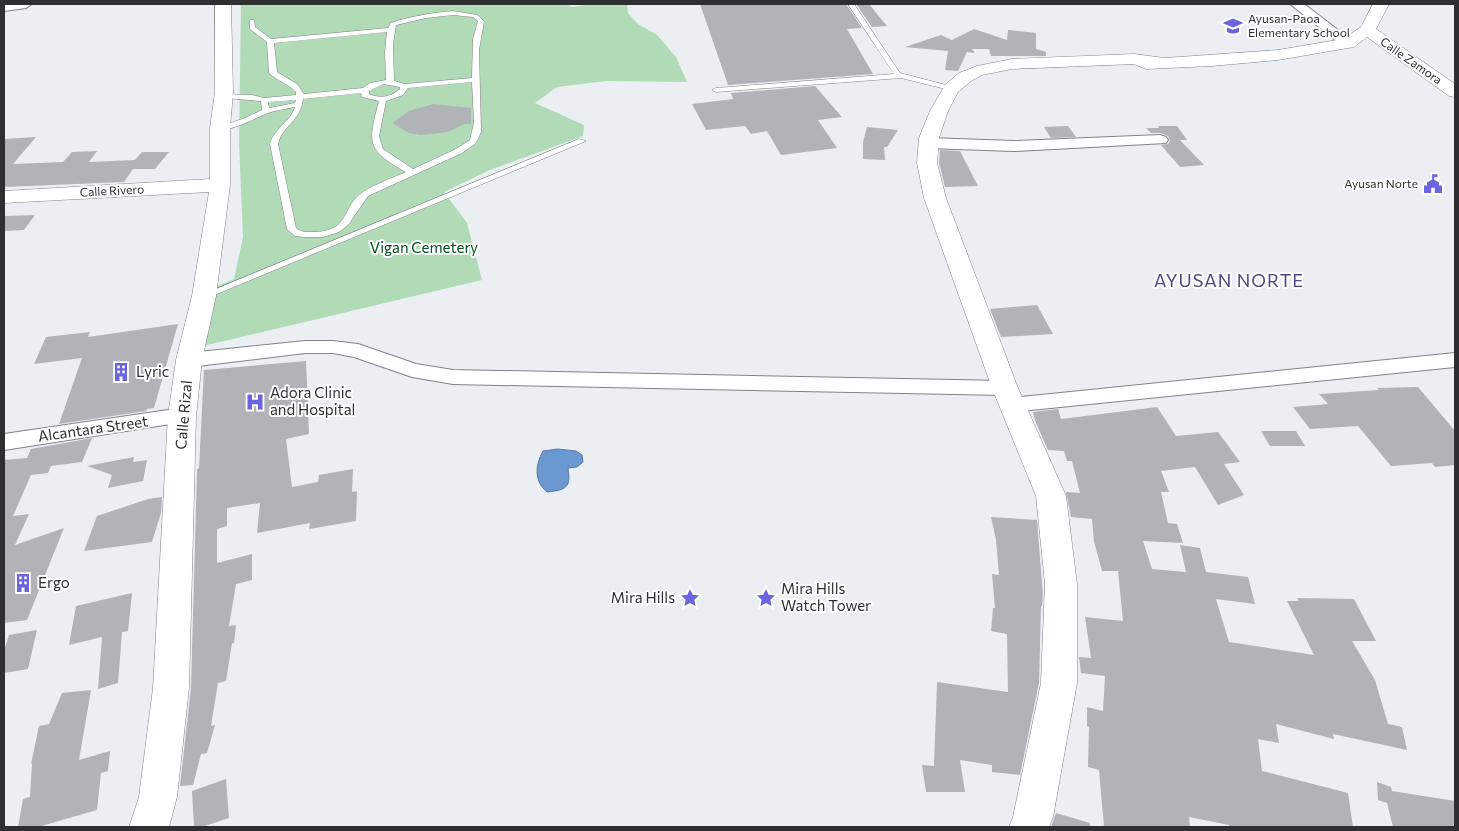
<svg xmlns="http://www.w3.org/2000/svg" width="1459" height="831" viewBox="0 0 1459 831" font-family="Commissioner,sans-serif">
<style>
.green{fill:#b1dab7}
.water{fill:#6c98d2;stroke:#5978a2}
.building{fill:#b0b3b7}
.lines{fill:none;stroke-linecap:round;stroke-linejoin:round}
.service-casing{stroke:#808387;stroke-width:1}
.minor-casing{stroke:#808387;stroke-width:2}
.tertiary-casing{stroke:#808387;stroke-width:1}
.secondary-casing{stroke:#808387;stroke-width:1}
.service{fill:#fff;fill-rule:evenodd}
.minor{fill:#fff;fill-rule:evenodd}
.tertiary{fill:#fff;fill-rule:evenodd}
.secondary{fill:#fff;fill-rule:evenodd}
.labels{text-anchor:middle;stroke-width:4;stroke-linejoin:round;paint-order:stroke}
.far-poi-label{font-size:12px;fill:#2e2f31;stroke:#fff;text-anchor:start}
.far-street-label{font-size:12px;fill:#2e2f31;stroke:#fff}
.park-label{font-size:15px;fill:#044e1e;stroke:#fff}
.poi-label{font-size:15px;fill:#2e2f31;stroke:#fff;text-anchor:start}
.street-label{font-size:15px;fill:#2e2f31;stroke:#fff}
.quarter-label{font-size:18px;letter-spacing:1px;fill:#484987;stroke:#fff}
</style>
<rect width="100%" height="100%" fill="#ebeff3"/>
<path class="green" d="M241,4h324l7,3 21,-3h34l1,9 10,11 19,11 19,22 11,25 -82,-1 -48,6 -22,16 49,22 -1,11 -93,34 -46,22 23,31 15,57 -283,67 13,-59 22,-9 9,-42 -4,-95z"/>
<path class="water" d="M558,449l18,2 6,4 1,7 -6,5 -9,1c3,19 -1,22 -21,24 -13,-11 -12,-26 -4,-41z"/>
<path class="building" d="M700,4h146l16,24 -15,1 26,45 -145,11z
M856,4h13l18,22 -15,1z
M974,29l33,11 1,-10 28,3v16l10,3v4h-55l-2,-7h-18l3,2v2l-7,-1 -9,19 -13,-1 3,-19 -43,-4 36,-12 11,5z
M815,86l27,31 -24,3 19,28 -56,7 -14,-24 -16,3 -6,-8 -39,4 -14,-26 41,-5 -2,-6z
M433,104l38,4v16h-7l-16,8 -27,3 -12,-2 -17,-10 17,-12z
M1068,126l8,11 -25,1 -7,-11z
M1158,126h19l10,14h-7l24,25 -24,2 -19,-22 7,-1 2,-3 -2,-5 -8,-3h-9l-5,-5h13z
M867,127l31,3 -11,17h-3l1,13 -22,-1v-17z
M36,137l-23,27 50,-2 9,-10 25,-1 -8,11 46,-2 7,-8h27l-14,17h-22l-9,13 -120,5v-48z
M940,150l20,1 18,35 -33,1 -6,-24z
M35,215l-11,15 -20,1v-15z
M1037,305l16,29 -52,3 -11,-28z
M178,324l-24,84 -7,1 -1,2 -87,13 23,-66 -48,6 12,-27 44,-5 -2,5z
M306,361l3,73 -23,5 6,48 26,-5 1,-7 34,-6 -1,23 5,-1 -1,30 -47,8 1,-6 -53,10 3,-30 -33,5v18l-10,3v34l35,-9v26l-16,4 -7,42 7,-1 -2,18h-2l-6,38 -8,2 -7,43 4,-1 -8,28 -6,1 -8,31 -13,1 11,-98 6,-219 2,-1 5,-98z
M1418,387l37,44v34l-20,2 -3,-4 -41,3 -33,-40 -48,3 -17,-22 35,-3 -9,-10 60,-4 -2,-2z
M1157,407l19,29 42,-4 22,30 -16,2 20,31 -26,10 -23,-38 -34,4 8,21h-8l7,31 9,1 6,19 -40,-2 9,28 34,3 -6,-27 20,3 6,24 42,5 7,27 -39,-5 13,43 85,13 -27,-54h12l-2,-3 57,1 22,42h-24l23,39 13,44 14,3 5,23 -74,-16 1,5 -58,-15 3,19 -21,-4 4,32 86,22 5,34h-123l-1,-2 -40,-8 1,10h-86l-5,-57 -11,-3 1,-40 -2,-1v-19l16,4 2,-35 -24,-3 -2,-16 12,1 -6,-41 38,4 -5,-50h-16l-8,-30 -2,-22 -21,-2 -5,-25 14,1 -8,-32h-5l-3,-10 -16,-1 -12,-27 -3,-11 25,-3 3,10z
M1261,431h35l9,15h-35z
M92,438l-10,24 -31,4 -3,7 -17,2 -18,41 16,-2 -14,31 49,-17 -37,92 -23,3v-163l23,-2 4,-9z
M134,457l-1,5 14,-2 -4,21 -35,7 4,-13 -25,-9z
M162,497l-1,16 -9,29 -68,9 13,-35 51,-17z
M991,517l46,3 6,76 -1,10h-1l-2,77 -19,92 -28,-3v-7l-32,-5 5,32h-39l-4,-27 12,1 3,-84 71,10 -1,-58 -16,-3 2,-23h2l-3,-34 7,1 -3,-35z
M132,593l-4,38 -6,1 -4,51 -20,6 4,-52 -33,8 7,-39z
M37,630l-9,39 -24,4v-22l5,-16z
M91,690l-12,70 31,-9 -2,20 -7,2 -4,37 -59,17h-20l5,-28 7,-2 2,-34 -1,1 8,-38 10,-2 13,-31z
M226,779l3,39 -27,9h-8l-2,-36z
M1377,782l14,5 1,4 63,10v26h-62l-6,-24 -9,-3z
M1056,813l34,10v4h-39z"/>
<g class="lines">
<g class="service-casing">
<path id="service" d="M848,4h6l46,69 54,14v4l-53,-13 -185,14 -4,-2 4,-2 178,-14z
M453,11l24,4 7,6 -5,29 2,82 -5,11 -14,10 -94,43 -20,29 -9,7 -16,5h-19l-9,-1 -8,-7 -17,-85c4,-16 21,-22 25,-37 -9,2 -19,3 -27,6 -11,4 -42,22 -52,15l29,-10 17,-8 -1,-9 -37,-3h-3v-4l31,1 12,3 32,-3v-3c-7,-8 -19,-11 -27,-19l-2,-31 -17,-13v-9h4l1,7 16,12 117,-11 3,-5c20,-7 41,-10 62,-12zM453,15l20,2 5,4 -5,18 -1,39 -67,6 -11,-3 -1,-37 3,-19 30,-7zM387,32l-2,20 1,28 -16,3 -7,5 -59,6 -7,-10 -20,-12 -3,-29zM472,82l2,40 -4,18 -14,9 -43,20 -30,-20 -4,-13 7,-35 17,-6 5,-7zM383,84l17,3v2c-9,8 -20,10 -31,5v-3zM361,93l1,4 17,4c-11,42 -13,49 27,71 -14,6 -30,12 -43,20 -21,13 -12,39 -48,40 -7,0 -13,1 -19,-4l-18,-84c5,-20 22,-21 25,-45zM296,100l-1,3 -26,5 -1,-6z
M579,139l7,2 -379,157 -3,1 -5,-3z"/>
</g>
<g class="minor-casing">
<path id="minor" d="M4,4h28l-6,4 -22,3z
M1290,4h14l51,39 -7,4 -5,-1z
M1160,135l6,2 2,3 -2,3 -152,8 -86,-3 -6,-2 -2,-3 2,-3 6,-2 86,3z
M305,341h28l25,3 58,20 37,6 552,11 8,2 3,5 -3,5 -8,2 -552,-11 -41,-7 -58,-20 -21,-4h-28l-116,14 -7,-2 -4,-5 4,-5 7,-2z
M1455,353v14l-443,45 -8,-2 -3,-5 3,-5 8,-2z
M182,408l8,3 3,5 -3,5 -186,29v-16z"/>
</g>
<g class="tertiary-casing">
<path id="tertiary" d="M1373,4h16l-13,25 79,55v13l-6,-1 -82,-59 -13,10 -6,1 -70,12 -66,6 -66,3 -12,-5 -122,5 -30,6 -11,6 -13,11 -10,19 -9,27 -2,25 9,35 72,190 48,108 11,88v99l-24,134 -4,10h-40l4,-10 28,-134 4,-99 -9,-88 -44,-108 -68,-190 -7,-35 2,-25 11,-27 15,-26 14,-12 18,-7 35,-7 122,-5 31,4 113,-8 65,-11 18,-12z"/>
</g>
<g class="secondary-casing">
<path id="secondary" d="M215,4h16l2,88 -3,36v57l-14,111 -14,64 -6,56 -7,272 -12,109 -8,30h-40l10,-30 14,-109 15,-272 8,-56 16,-64 17,-104 -205,11v-12l206,-12v-51l5,-36z"/>
</g>
<use href="#service" class="service"/>
<use href="#minor" class="minor"/>
<use href="#tertiary" class="tertiary"/>
<use href="#secondary" class="secondary"/>
</g>
<defs>
<g id="school-bare" transform="scale(1.5)"><path d="M0-5L7-2L0 1L-7-2ZM-4 1L0 2.5L4 1V4Q0 6-4 4Z" fill="#6a65df" stroke="#fff" stroke-width="2.5" paint-order="stroke"/></g>
<g id="civic-bare" transform="scale(1.5)"><path d="M-.6-6.5H3V-4.5H.6V-3L4-1V1h2V6H-6V1h2V-1L-.6-3ZM-1.2 2.5V6h2.4V2.5Z" fill="#6a65df" stroke="#fff" stroke-width="2.5" paint-order="stroke"/></g>
<g id="building-bare" transform="scale(1.5)"><path d="M-4-6H4V6H1V3H-1V6H-4ZM-2.5-4.3h1.7v1.8h-1.7ZM.8-4.3h1.7v1.8H.8ZM-2.5-1h1.7V.8h-1.7ZM.8-1h1.7V.8H.8Z" fill="#6a65df" stroke="#fff" stroke-width="2.5" paint-order="stroke"/></g>
<g id="hospital-bare" transform="scale(1.5)"><path d="M-5-5h3v3.5h4V-5h3V5h-3V1.5h-4V5h-3Z" fill="#6a65df" stroke="#fff" stroke-width="2.5" paint-order="stroke"/></g>
<g id="sight-bare" transform="scale(1.5)"><path d="M0-6L1.8-2.2L6-1.7L2.9 1.2L3.7 5.4L0 3.3L-3.7 5.4L-2.9 1.2L-6-1.7L-1.8-2.2Z" fill="#6a65df" stroke="#fff" stroke-width="2.5" paint-order="stroke"/></g>
</defs>
<g fill-rule="evenodd">
<use href="#school-bare" x="1233" y="26"/>
<use href="#civic-bare" x="1433" y="184"/>
<use href="#building-bare" x="121" y="372"/>
<use href="#hospital-bare" x="255" y="402"/>
<use href="#building-bare" x="23" y="583"/>
<use href="#sight-bare" x="690" y="598"/>
<use href="#sight-bare" x="766" y="598"/>
</g>
<g class="labels">
<g class="far-poi-label">
<text x="1248" y="23">Ayusan-Paoa<tspan x="1248" dy="14">Elementary School</tspan></text>
<text x="1418" y="188" text-anchor="end">Ayusan Norte</text>
</g>
<g class="far-street-label">
<text transform="translate(1411 61) rotate(35)" y="4">Calle Zamora</text>
<text transform="translate(112 191) rotate(-3)" y="4">Calle Rivero</text>
</g>
<g class="park-label">
<text x="424" y="253">Vigan Cemetery</text>
</g>
<g class="poi-label">
<text x="136" y="377">Lyric</text>
<text x="270" y="398">Adora Clinic<tspan x="270" dy="17">and Hospital</tspan></text>
<text x="38" y="588">Ergo</text>
<text x="781" y="594">Mira Hills<tspan x="781" dy="17">Watch Tower</tspan></text>
<text x="675" y="603" text-anchor="end">Mira Hills</text>
</g>
<g class="street-label">
<text transform="translate(184 415) rotate(-85)" y="5">Calle Rizal</text>
<text transform="translate(93 429) rotate(-8)" y="5">Alcantara Street</text>
</g>
<g class="quarter-label">
<text x="1229" y="287">AYUSAN NORTE</text>
</g>
</g>
<rect width="1459" height="831" fill="none" stroke="#2e2f31" stroke-width="10"/>
</svg>
